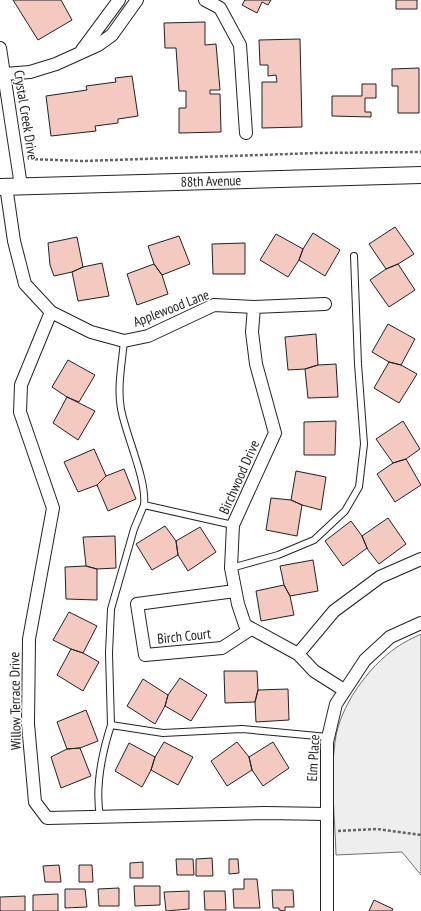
<svg xmlns="http://www.w3.org/2000/svg" width="421" height="911" viewBox="0 0 421 911" font-family="'PT Sans Narrow',sans-serif">
<style>
.green{fill:#eee;stroke:#6f6f6f}
.building{fill:#f3c9c0;stroke:#222}
.lines{fill:none;stroke-linecap:round;stroke-linejoin:round}
.service-casing{stroke:#222;stroke-width:8}
.minor-casing{stroke:#222;stroke-width:14}
.tertiary-casing{stroke:#222;stroke-width:18}
.path{stroke:#646464;stroke-width:2.5;stroke-dasharray:3 2;stroke-linecap:butt}
.service{stroke:#fff;stroke-width:6}
.minor{stroke:#fff;stroke-width:12}
.tertiary{stroke:#fff;stroke-width:16}
.labels{text-anchor:middle;stroke-width:3;stroke-linejoin:round;paint-order:stroke}
.street-label{font-size:14px;fill:#222;stroke:#fff}
</style>
<rect width="100%" height="100%" fill="#fff"/>
<path class="green" d="M421,634v241l-19,-23 -66,3c-1,-37 -6,-77 -1,-113 4,-35 33,-75 62,-95 7,-5 16,-9 24,-13z"/>
<path class="building" d="M13,0h48l11,20 -34,20z
M245,0h-1h27l-3,5 -6,-3 -5,11 -15,-8z
M396,0h21v9h-21z
M205,22v23l11,-1 4,46h-10v4h10l1,38 -42,1v-25h7v-17h-7l-3,-43h-11l-1,-25z
M300,39l2,88 -40,1v-46h15l-1,-7 -8,1v-11h-8l-1,-25z
M419,68v45h-21v-27h-6v-17z
M132,76l6,40 -20,3v4l-23,3 1,5 -45,5 -5,-40 41,-6 -1,-4 30,-4 -1,-4z
M362,84h14v14h-11v14h6v5l-39,-1v-20h30z
M395,227l19,27 -16,10 -12,5 -17,-25z
M313,233l27,17 -15,26 -26,-16 4,-11z
M276,234l27,15 -4,11 -11,17 -28,-17z
M179,236l11,28 -28,11 -8,-11 -6,-18z
M77,237l6,30 -11,5 -18,4 -4,-11 -2,-22z
M245,243v31h-32l-1,-30z
M102,263l7,33 -31,5 -6,-29 11,-5z
M154,264l8,11 6,19 -31,11 -10,-31z
M398,264l17,26 -26,17 -19,-27 16,-11z
M388,324l27,15 -14,26 -12,-3 -17,-10z
M316,334l2,31 -13,4 -17,1 -3,-33z
M68,360l27,15 -16,27 -12,-5 -15,-10z
M389,362l12,3 16,9 -18,29 -25,-15z
M336,364l2,33 -30,1 -3,-29 13,-4z
M67,397l28,14 -17,29 -25,-17z
M336,421l-1,34h-31v-33z
M403,421l17,28 -14,10 -13,4 -17,-24z
M94,449l12,27 -9,9 -19,7 -14,-30z
M406,459l15,26 -26,17 -18,-28 16,-11z
M124,469l12,30 -28,12 -11,-26 9,-9z
M296,471l30,6 -5,33 -19,-5 -11,-5z
M271,498l20,2 11,5 -5,31 -31,-6z
M388,518l18,26 -27,20 -11,-14 -6,-14z
M351,521l11,15 5,12 -24,18 -18,-25z
M165,526l11,15 2,14 -26,15 -16,-26z
M200,527l16,25 -28,19 -10,-16 -2,-14z
M115,536l1,32 -19,1 -11,-3 -3,-29z
M313,560l5,31 -28,5 -6,-11 -4,-19z
M86,566l11,3v31l-31,-1 -1,-32z
M284,585l6,11 4,19 -33,6 -5,-30z
M69,612l28,14 -14,27 -12,-4 -18,-9z
M71,649l12,4 16,9 -16,29 -26,-16z
M224,671h33l1,19 -3,12 -30,1z
M180,678l27,17 -16,26 -26,-15 3,-11z
M143,679l25,16 -3,11 -10,18 -28,-18z
M288,689l1,31 -33,2 -1,-20 3,-12z
M86,710l12,31 -18,7 -13,1 -10,-27z
M164,742l29,15 -15,28 -27,-15 4,-13z
M237,742l12,15 3,13 -25,16 -16,-25z
M273,742l16,26 -26,18 -11,-16 -3,-13z
M129,743l26,14 -4,13 -9,17 -27,-16z
M80,748l11,28 -30,12 -10,-31 16,-8z
M212,858l1,18h-17v-17z
M176,859h17l1,16h-17z
M229,859h9l1,14 -10,1z
M143,862v16h-13v-15z
M59,865l2,17h-16l-2,-16z
M79,865h13l1,17h-14z
M244,879h13l3,29h-26l-1,-19h11z
M134,886h26v19l-25,1z
M119,888v18h-20l-1,-17z
M65,889h20l2,18 -22,1z
M272,890h21l1,17h-9v4l-6,-1v-2h-6z
M189,891v18l-23,2 -2,-19z
M204,891h21l1,19h-21z
M58,894v17h-25v-16z
M25,896v15h-25v-14z
M374,900l19,9 -1,2h-23z"/>
<g class="lines">
<g class="service-casing">
<path id="service" d="M124,341c-2,22 -7,47 -3,68 5,27 26,71 23,96
M231,568l47,-13 36,-15 31,-29 14,-24 5,-43 -6,-80 -4,-108
M111,725l-2,-72 2,-44 23,-80 10,-24 89,20
M100,817c-5,-30 2,-64 11,-92l52,8 79,-4 86,8"/>
</g>
<g class="minor-casing">
<path id="minor" d="M205,0l15,8 20,37 6,88
M0,48l21,138
M82,50l37,-50
M5,74l25,-2 26,-8 42,-19 14,-10 25,-35
M6,186l8,55 11,43 26,28 40,20 33,9 24,-5 66,-31 40,2 71,-3
M254,307l-2,25 4,32 19,69 -42,92 -2,43 7,36 7,21 53,29 16,17 30,19
M51,312l-30,73 -1,27 33,96 -24,131 -1,85 7,78 12,16 218,-5 62,1
M235,591l-98,13 8,51 77,-7 29,-19
M298,654l36,-43 46,-34 41,-18
M327,911v-169l9,-38 29,-44 25,-23 31,-14"/>
</g>
<g class="tertiary-casing">
<g id="tertiary">
<path id="s1" d="M0,187l421,-12"/>
</g>
</g>
<path class="path" d="M30,159l53,2 235,-8 103,-1
M338,831l39,-2 44,6"/>
<use href="#service" class="service"/>
<use href="#minor" class="minor"/>
<use href="#tertiary" class="tertiary"/>
</g>
<g class="labels">
<g class="street-label">
<text transform="translate(26 115) rotate(81)" y="5">Crystal Creek Drive</text>
<text dy="5" stroke="none"><textPath href="#s1" startOffset="211">88th Avenue</textPath></text>
<text transform="translate(171 308) rotate(-21)" y="5">Applewood Lane</text>
<text transform="translate(239 477) rotate(-66)" y="5">Birchwood Drive</text>
<text transform="translate(184 636) rotate(-6)" y="5">Birch Court</text>
<text transform="translate(15 701) rotate(-91)" y="5">Willow Terrace Drive</text>
<text transform="translate(313 758) rotate(-87)" y="5">Elm Place</text>
</g>
</g>
</svg>
